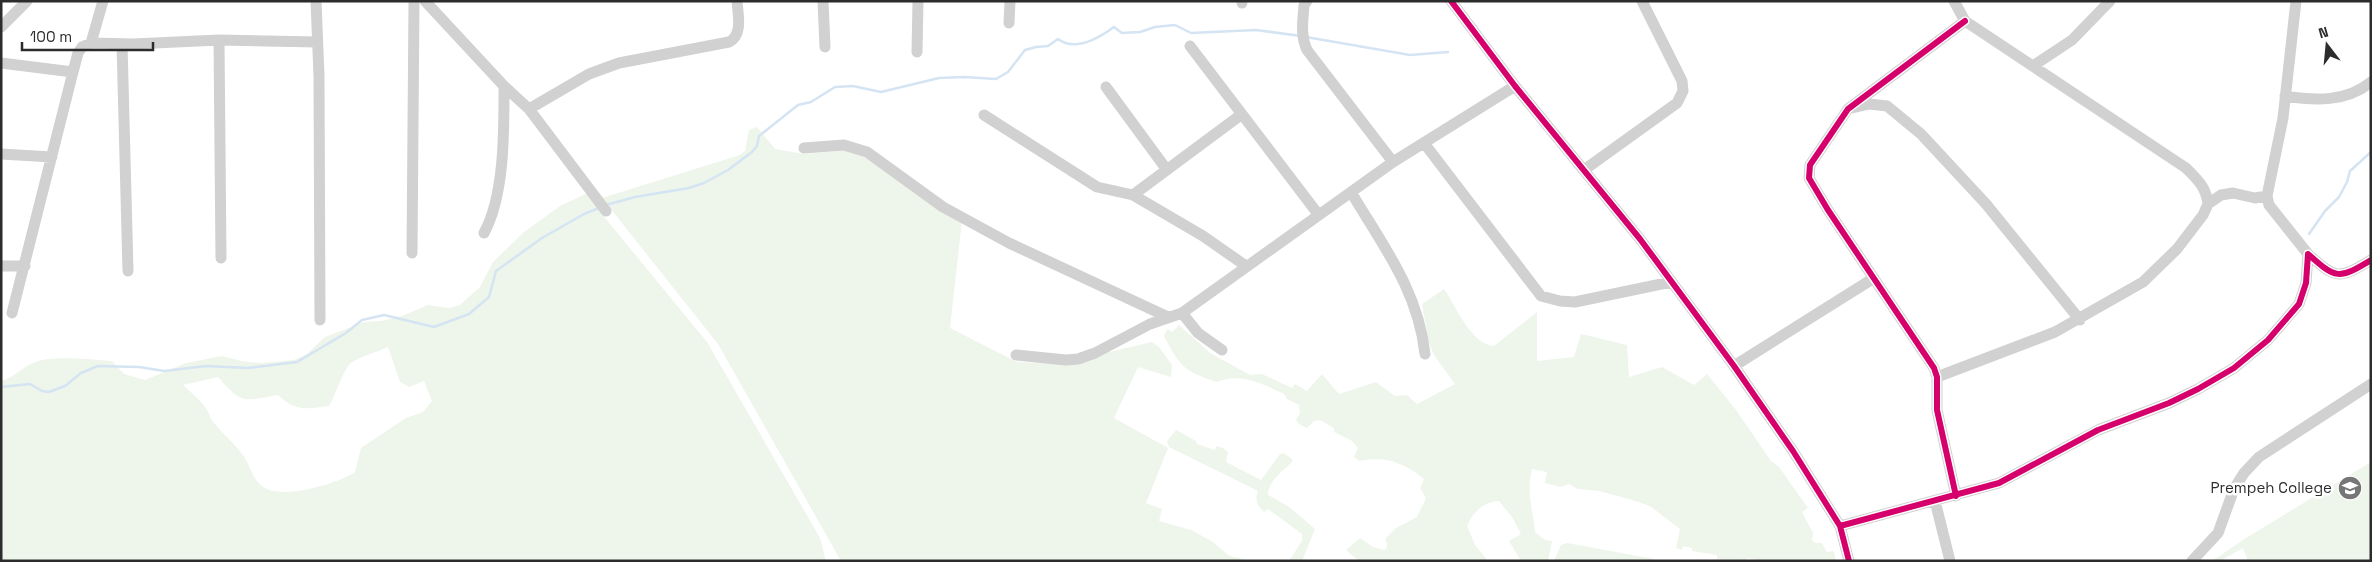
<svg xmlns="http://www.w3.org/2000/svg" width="2372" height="562" viewBox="0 0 2372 562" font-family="'Space Grotesk',sans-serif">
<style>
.green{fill:#eef5ea;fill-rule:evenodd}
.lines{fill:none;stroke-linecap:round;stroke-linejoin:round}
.stream{stroke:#d4e4f3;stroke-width:2.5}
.minor{stroke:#d1d1d1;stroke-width:11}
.cycleway-casing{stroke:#fff;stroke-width:9}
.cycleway{stroke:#d6006c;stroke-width:6}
.labels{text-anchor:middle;stroke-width:5;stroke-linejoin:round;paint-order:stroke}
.poi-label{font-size:15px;fill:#2c2c2c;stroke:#fff;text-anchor:end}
</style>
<rect width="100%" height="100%" fill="#fff"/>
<path class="green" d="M757,127l18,22 29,5 49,-4 109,70 -12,108 67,34 40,2 95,-22 7,5 13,18 -1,12 -33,-10 -24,51 54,30 -22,55 16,6 -3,12 32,9 22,12 15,13 20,6h-407l-123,-217 -116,-146 138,-43 5,-4 4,-21z
M588,193l17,25 102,124 113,196 6,23h-825v-180c13,-3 21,-14 34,-19 20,-7 55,-2 77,-1l12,13 21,6 41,-17 36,-7 19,5 21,2 32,-3 13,-6 18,-17 39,-15 17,-1 21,-5 26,-11 21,3 11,-3 20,-18 13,-25 31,-30 36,-26zM388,347l12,35 9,5 15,-6 8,20 -9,11 -17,6 -45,30 -6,24c-18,12 -75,29 -93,14 -10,-7 -12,-22 -20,-32 -8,-11 -19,-20 -28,-31 -4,-4 -4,-9 -7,-13 -5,-9 -16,-17 -24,-25l35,-8c25,28 24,24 60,18 18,17 29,14 51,11 6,-10 15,-38 22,-43 10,-7 26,-11 37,-16z
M1444,289c12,18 28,56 50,57l43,-34v49l37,-4 7,-23 46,11 2,32 33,-10 32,18 13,-11 29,36 35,51 8,6 29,41 -6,4 11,21 -1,7 3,3h7l5,9 6,-1 2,4v6h-73l-15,-3 -1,3 -29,-2v-4l-25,-4v-3l-9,-2 -1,4 -6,-2 4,-19 -30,-23 -21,-7 -30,-8 -21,-2 -9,-5 -9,3 -15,-4 2,-11 -15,-3c-6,22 1,41 3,63l10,8 7,1 -4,20h-27l-12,-20 12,-7 -9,-17 -13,-16c-16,1 -26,11 -32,25l8,19 13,16h-129l-13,-11 14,-12 13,9 11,3 3,-2 -1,-10 10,-10 21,-11 9,-19 -6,-10 4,-9c-21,-17 -39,-23 -65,-18l-5,-4 4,-9 -6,-7 -18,-9v-4l-14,-8 -6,1 -7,7 -8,-4 -3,-4 4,-7 -1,-8 -12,-6 -3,-5c-21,-10 -44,-22 -67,-12 -33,-11 -37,-15 -53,-46l3,-7 5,3 7,-7 31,28 40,22 12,-1 30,14 3,-4 12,7 15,-17 17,20 37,-12 19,14 12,-1 10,9 38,-20 -21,-29 -5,-12 -7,-39z
M1176,430l20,11 1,3 18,6 1,-4 7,2 5,4 -2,10 35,18 19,-26 4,-1 8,6 1,2c-9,9 -26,21 -25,34l20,11 27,23 -13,32h-13l13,-20v-7l-34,-25 -4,3c-6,-6 -10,-12 -6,-21l-89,-44 -2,-6z
M2371,462v99h-123l-5,-13 -23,13h-8l34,-23z
M1567,543l87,16 -1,2h-99l7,-16z"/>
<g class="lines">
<path class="stream" d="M1306,37l104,18 38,-3
M606,205l29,-8 54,-9 15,-5 24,-13 24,-18 5,-6 2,-10 39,-31 13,-3 24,-15 18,-1 28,6 58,-14 25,-1 32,2 12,-7 17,-22 11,-3 12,-1 10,-7c17,13 41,-1 56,-12l8,6 18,-1 15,-5 20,-2 16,8 65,-3 45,6
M2309,234l16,-23 14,-14 8,-15 3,-11 21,-19
M1,387l29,-3 12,7 7,1 16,-6 16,-13 17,-7 41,1 25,4 42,-5 42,2 49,-6 49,-29 16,-13 22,-5 50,12 35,-13 20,-17 7,-26 46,-33 42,-24 15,-6"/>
<path class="minor" d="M316,1l3,75 1,244
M425,1l79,85 25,23 77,102
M823,1l2,46
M1242,1v2
M1307,1l-3,4c-1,16 -4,30 3,45l86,112
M1451,1l64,85 125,153 94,127 59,85 47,75 9,35
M1954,1l11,20 221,147c12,12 20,19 22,36
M2296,1l-13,117 -16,78 2,9 39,49
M1009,23l1,-22
M1,27l26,-26
M219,40l2,218
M91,43l12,-42
M122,44l6,227
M1190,46l128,168
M917,52l1,-51
M1,63l72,9 5,-19 4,-6 9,-4 42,1 86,-4 98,2
M2033,66l39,-26 38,-39
M1106,87l61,83
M2285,96c30,5 62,6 86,-14
M1852,108l17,-4 18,2 34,28 65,70 94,116
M529,109l60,-35 30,-11 110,-21c14,-7 9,-27 8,-41
M984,115l113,72 36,8 70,41 43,30
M1424,143l117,153 19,5 15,1 96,-20
M804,148l40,-3 23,7 76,55 66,36 159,74
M1,154l51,3
M1584,170l93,-67 6,-12 -1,-10 -40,-80
M1351,192c32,54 67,98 74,162
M1133,195l109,-81
M484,233c21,-38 20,-104 20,-147
M412,253l2,-252
M1,266h24
M12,313l61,-241
M1182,313l16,20 24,17
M1016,355l50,5 12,-1 17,-6 55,-29 32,-11 211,-151 122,-76
M1734,366l140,-88
M1937,377l118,-45 88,-50 34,-33 26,-34 5,-11 13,-9 12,-2 22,5 12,-2
M1956,496l-19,-86v-33l-3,-9 -106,-158 -19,-32 1,-13 38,-56 117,-88
M1935,501l15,60
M1840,526l159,-43 99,-53 71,-27 29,-14 36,-21 34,-28 31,-36 7,-21 2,-29c28,25 30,26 63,6
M2192,561l26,-28 16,-44 10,-16 15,-16 112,-73"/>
<g class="cycleway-casing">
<path id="cycleway" d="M1451,1l64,85 125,153 94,127 59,85 47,75 9,35
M1956,496l-19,-86v-33l-3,-9 -106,-158 -19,-32 1,-13 38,-56 117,-88
M1840,526l159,-43 99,-53 71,-27 29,-14 36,-21 34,-28 31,-36 7,-21 2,-29c28,25 30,26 63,6"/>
</g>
<use href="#cycleway" class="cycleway"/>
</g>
<defs>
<g id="school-disc" transform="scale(1.25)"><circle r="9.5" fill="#767676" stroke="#fff"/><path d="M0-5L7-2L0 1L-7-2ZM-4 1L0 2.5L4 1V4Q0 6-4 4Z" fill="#fff"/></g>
</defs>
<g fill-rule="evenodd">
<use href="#school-disc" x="2350" y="488"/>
</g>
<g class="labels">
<g class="poi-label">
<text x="2332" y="493">Prempeh College</text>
</g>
</g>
<rect width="2372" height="562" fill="none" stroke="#2c2c2c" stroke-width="5"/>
<g transform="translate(2327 45) rotate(344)" stroke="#ffffff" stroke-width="4" paint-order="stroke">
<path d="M0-4L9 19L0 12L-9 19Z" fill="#2c2c2c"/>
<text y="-8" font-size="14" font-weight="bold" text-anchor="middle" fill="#2c2c2c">N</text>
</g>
<path d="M22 42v8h131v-8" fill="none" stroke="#2c2c2c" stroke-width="2.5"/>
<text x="30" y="42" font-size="15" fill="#2c2c2c" stroke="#ffffff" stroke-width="4" paint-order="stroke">100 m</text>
</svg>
